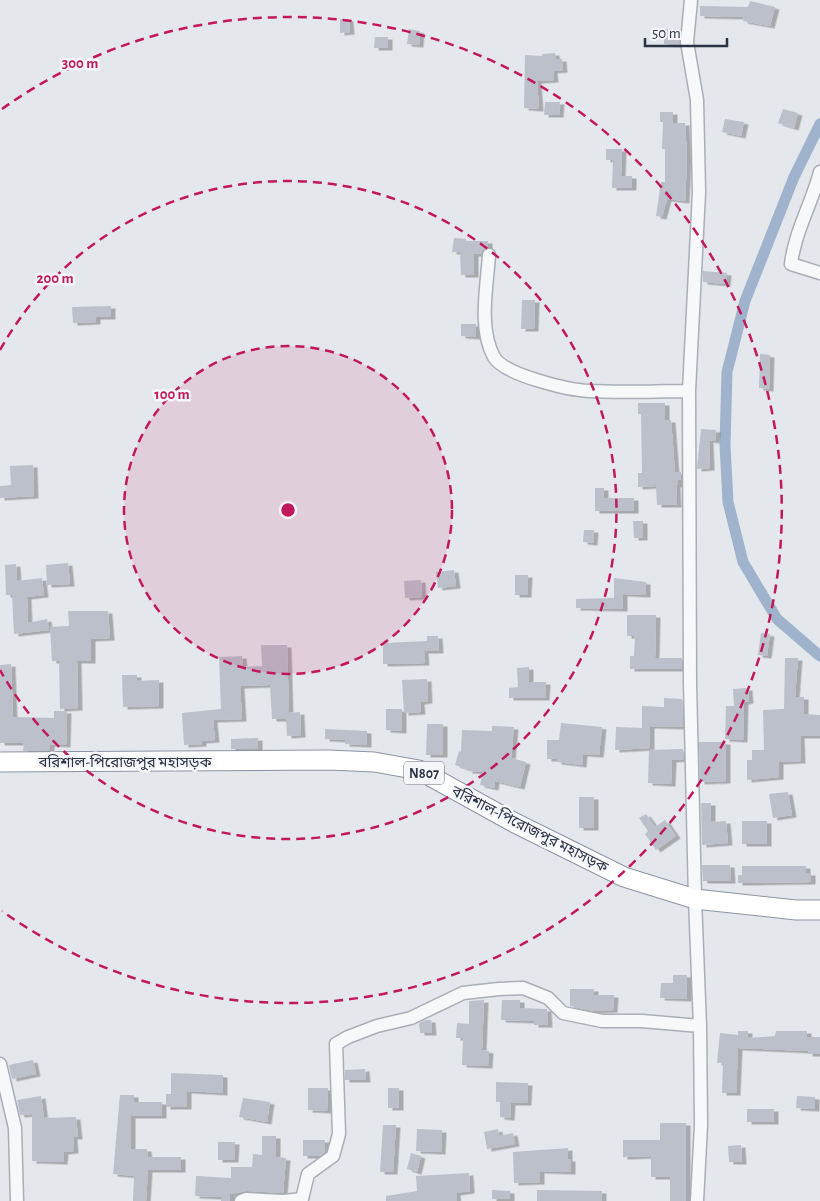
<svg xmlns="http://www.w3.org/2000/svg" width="820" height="1201" viewBox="0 0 820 1201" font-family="'Alegreya Sans','Noto Sans Bengali',sans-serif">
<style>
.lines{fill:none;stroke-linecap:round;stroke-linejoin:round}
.canal{stroke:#9fb4cc;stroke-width:11}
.building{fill:#bbc0ca;filter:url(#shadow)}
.minor-casing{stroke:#a9aeb7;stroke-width:15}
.highway-casing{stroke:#8b94a3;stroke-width:21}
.minor{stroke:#f7f8fa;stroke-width:12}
.highway{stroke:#fff;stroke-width:19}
.ring{fill:none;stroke:#c2185b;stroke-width:2.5;stroke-dasharray:9 6}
.labels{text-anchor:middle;stroke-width:5;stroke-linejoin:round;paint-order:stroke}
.shield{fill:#f4f6f9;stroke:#676e7b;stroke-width:1}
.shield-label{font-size:14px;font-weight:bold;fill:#2b3445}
.street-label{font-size:15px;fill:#2b3445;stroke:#f4f6f9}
.centre{fill:#c2185b;stroke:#f4f6f9;stroke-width:2.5}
.ring-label{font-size:15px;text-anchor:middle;font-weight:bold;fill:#c2185b;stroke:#f4f6f9;stroke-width:5;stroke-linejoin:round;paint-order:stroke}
</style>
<defs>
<filter id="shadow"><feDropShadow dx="4.5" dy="2.5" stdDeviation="0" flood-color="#0004"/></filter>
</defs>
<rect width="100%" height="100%" fill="#e4e7ec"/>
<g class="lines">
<path class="canal" d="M820,124l-26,53 -49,124 -18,71 -2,73 3,57 15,60 34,57 43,37"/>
</g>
<path class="building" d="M750,1l25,6 -5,19 -27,-5 1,-4 -44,-1v-10l48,1z
M340,19h9l1,13 -10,1z
M409,29l11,2 -1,14 -12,-1z
M664,29h16l-1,16 -15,-1z
M375,37h13v11h-14z
M555,53l1,6h6l1,11 -10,1 1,9 -17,1 2,28 -15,-1 1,-53 17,1v-2z
M545,102h15l-1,13h-15z
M783,109l15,4 -4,15 -16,-5z
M660,112h13v11h12l2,36 -2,42 -18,-2 -5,18 -6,-1 5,-34h4v-33h-3l1,-27h-3z
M725,119l19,3 -3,14 -19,-4z
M606,149h16l-1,27h11v12h-20l1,-28h-7z
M454,238l12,1v2h22v6l-7,7h-7v21h-13l-1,-23h-8z
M703,271l24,2 -1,11 -23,-2z
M522,300h13l-1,29h-13z
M111,306v11h-15v5l-23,1 -1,-16z
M461,324h15v13l-15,-1z
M760,354l10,1 -1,34 -10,-1z
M638,403h27v17h6l4,52h6v8h-3v5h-2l1,20h-20l-1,-19 -18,1v-14h4l-1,-59h-3z
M701,429l15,1 -1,11 -6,-1 1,28 -13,1z
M33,465l1,31 -34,2v-12l11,-1 -1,-19z
M595,488h9v10h30v13h-39z
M633,521h10v17h-9z
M584,530h10l-1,13 -10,-1z
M68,563l2,21 -23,1 -1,-20z
M16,564l1,17 25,-3 2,17 -17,2 1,26 19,-4 2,11 -35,4 -2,-39h-6l-1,-30z
M454,570l2,16 -18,2 -2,-16z
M515,575h13l-1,20h-12z
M614,578l32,4v13l-23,-1v15l-47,-1v-9l38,-1z
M421,580l1,17 -17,1 -1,-17z
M68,611h40l2,27 -19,1v22h-14l1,47 -18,1 -1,-48h-7l-2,-34 19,-1z
M627,615h29l-1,43h27v11h-52v-13h4l1,-20h-8z
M761,633l9,1 -3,22 -9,-1z
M427,636h11l1,15h-15l1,12 -42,1v-21l44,-2z
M261,645h26l2,68 11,-1 1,23 -14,1 -1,-17h-14l-2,-34 -30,1 2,33 -29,1 2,20 -13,1v3l-18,1 -2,-32 39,-4 -2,-52 23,-1 1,11 19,-1z
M785,658h13l-3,39h9v17l16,1v21h-20l1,25 -22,1v15l-32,3v-20h5v-10h12l-1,-40 21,-1z
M11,664l2,53 41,1v-7h13l-1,34 -16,-1v6l-27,1 1,-8h-24v-78z
M529,667v15h17l-1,16h-36v-10l9,-1 -1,-19z
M122,675h15v6l22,-1v26l-36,1z
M427,679l1,22 -8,1 1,10 -17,1 -2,-33z
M748,688l1,13 -5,1 -1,38 -18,-1 1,-33h8l-1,-17z
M664,698l18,1 1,28 -33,-1v22l-35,2 1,-23 26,1v-22l22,1z
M386,709h16v22l-16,-1z
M561,723l41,4 -3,28 -16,-1 -1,11 -25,-3v-3h-10v-19h12z
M427,724h16v31h-17z
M492,726l22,1 -3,31 15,4 -6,25 -25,-6 -1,7 -14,-3 3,-13 -15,-1v-2l-13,-4 4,-14 2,1 1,-22 30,1z
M325,729l42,2v14l-22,-1v-4l-20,-1z
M258,738v11h-27v-10z
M699,742h27v39l-26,1z
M683,749l1,10 -12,1 -1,24 -23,-1 1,-33z
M788,792l4,23 -19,3 -4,-24z
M579,797h15v31h-15z
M701,803h10v19l15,-1 2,22 -26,2z
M646,814l9,13 10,-7 11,16 -20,14 -11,-16 3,-3 -9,-13z
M742,821h25v23h-25z
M702,865h28l1,16h-28z
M742,866h64v7h5v9l-73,1v-8h4z
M673,975h14v24l-27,-1 1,-15h12z
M570,989h24v6h20l-1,15 -19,1 -24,-5z
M484,1000l-2,50 7,1 -1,15 -26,-1 1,-27h-7l1,-15 12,1v-23z
M502,1000h18v8l27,1 1,16h-14v-4l-33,-1z
M426,1020h5l1,13h-12l-1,-10z
M738,1031h10v7l27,-2 1,-5h31v6h13v17h-12v-3l-70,-3 -2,45h-14l1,-30h-6l3,-30 18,2z
M33,1060l3,14 -24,5 -3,-14z
M365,1069l1,11h-21v-10z
M171,1073l52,2v18l-36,-2v16h-21v-13h5z
M496,1082l32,1 -1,20h-16l-1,15 -10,-1v-15h-4z
M308,1088h20l-1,23 -19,-1z
M388,1088h11v20h-11z
M120,1095h14v7h28v14h-31v33h16l1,8h33v13h-33l-2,31h-13l1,-25 -21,-2z
M41,1096l3,22 32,-1 2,20h-5l1,14 -10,1 -1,10 -31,-1v-47l-12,1 -3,-15z
M797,1096l18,1v12l-19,-1z
M243,1098l27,4 -3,20 -28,-5z
M747,1109h27v13h-27z
M660,1123h26v78h-16v-24h-19v-21l-28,1v-17h37z
M383,1125h13l-3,47h-13z
M417,1129l25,1 -1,22 -25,-1z
M498,1129l1,7 14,-3 2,11 -28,5 -3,-17z
M262,1136h14v21l10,1 -3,35 -37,-2 -16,3v7h-9v-4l-26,-1 1,-20 35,2v-11h21l1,-13 9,1z
M303,1140h22v12l-6,4h-16z
M218,1142h17l-1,18h-16z
M741,1145l1,17h-13l-1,-16z
M568,1148v11h3v13l-31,-1v11l-26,1 -1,-31z
M411,1153l10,3 -4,16 -10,-3z
M469,1173l1,18 -14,2 1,8h-71v-5l31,-5 -1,-15z
M492,1190l18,1v8h-18z
M537,1190l65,1v10h-65z"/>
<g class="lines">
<g class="minor-casing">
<path id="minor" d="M691,0l-4,42 10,58 2,92 -10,199 1,292 5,216 5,127 1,99 -4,76
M820,172c-8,31 -25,59 -29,92l29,9
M489,255c-2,32 -11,73 5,102 10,18 75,33 95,34 33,2 67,0 100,0
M0,1064l15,64 2,73
M241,1201l5,-2 36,2
M284,1201l18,-2 6,-25 25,-18 6,-22 -3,-90 12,-7 29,-11 34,-8 52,-25 36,-4 24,-1 25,10 15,15 39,8h40l58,5"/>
</g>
<g class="highway-casing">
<path id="highway" d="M0,762l328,-2 46,2 45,8 96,53 109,54 71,22 101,11h24"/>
</g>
<use href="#minor" class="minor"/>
<use href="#highway" class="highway"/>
</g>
<circle cx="288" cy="510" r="164" fill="#c2185b" fill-opacity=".12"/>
<g class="ring">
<circle cx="288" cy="510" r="164"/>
<path d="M0 350A329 329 0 1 1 0 670"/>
<path d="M2 109A493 493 0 1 1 2 911"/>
</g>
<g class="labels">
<rect class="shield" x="404" y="761.5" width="40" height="23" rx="4"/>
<g class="shield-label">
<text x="424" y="778">N807</text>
</g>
<g class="street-label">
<text x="125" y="767">বরিশাল-পিরোজপুর মহাসড়ক</text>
<text transform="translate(530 829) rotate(27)" y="5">বরিশাল-পিরোজপুর মহাসড়ক</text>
</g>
</g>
<circle cx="288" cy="510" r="8" class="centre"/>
<g class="ring-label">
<text x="80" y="68">300 m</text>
<text x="55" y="283">200 m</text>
<text x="172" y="399">100 m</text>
</g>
<path d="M645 38v8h82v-8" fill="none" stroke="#2b3445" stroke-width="2.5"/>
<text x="652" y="38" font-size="15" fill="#2b3445" stroke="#f4f6f9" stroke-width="4" paint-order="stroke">50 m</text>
</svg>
